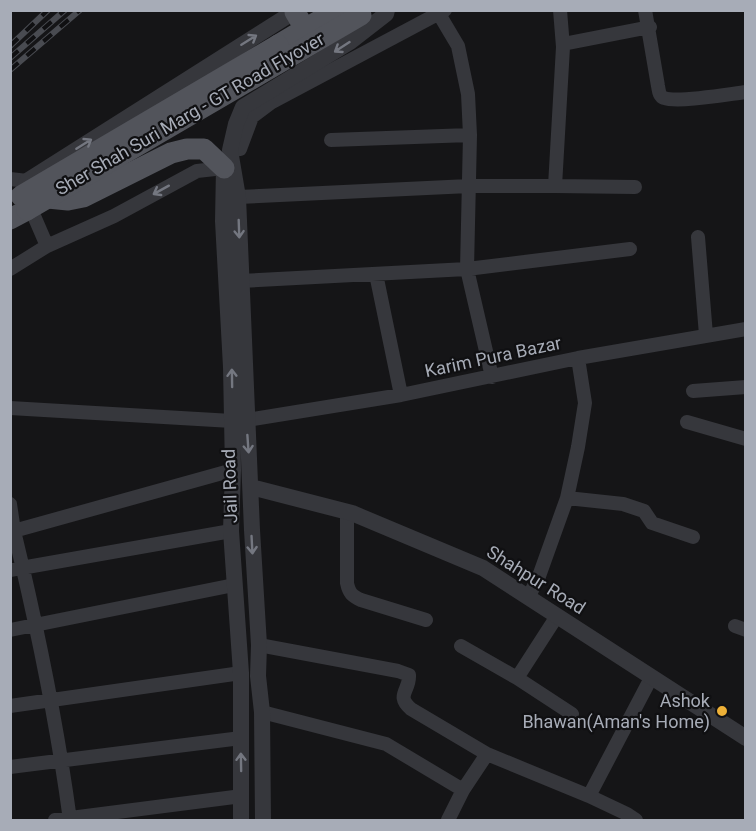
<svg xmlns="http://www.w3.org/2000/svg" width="756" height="831" viewBox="0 0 756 831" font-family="Roboto,sans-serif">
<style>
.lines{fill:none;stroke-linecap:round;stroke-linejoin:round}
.minor{stroke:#36373c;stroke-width:14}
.tertiary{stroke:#36373c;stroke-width:16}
.primary{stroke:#52545b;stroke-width:21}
.rail-casing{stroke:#494b51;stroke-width:6}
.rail{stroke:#101012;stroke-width:4;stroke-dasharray:11;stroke-linecap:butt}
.primary-bridge{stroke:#52545b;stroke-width:21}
.oneway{stroke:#747780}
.poi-dot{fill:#edb037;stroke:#101012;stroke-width:2}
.labels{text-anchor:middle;stroke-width:4.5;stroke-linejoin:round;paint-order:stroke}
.street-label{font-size:18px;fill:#a7acb7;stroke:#101012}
.poi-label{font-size:18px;fill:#a7acb7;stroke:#101012;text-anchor:end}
</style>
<rect width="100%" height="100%" fill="#151517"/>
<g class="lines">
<path class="minor" d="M645,10l13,76c1,5 1,10 6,12 14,5 65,-4 82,-6
M439,14l19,32 10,48 2,41 -3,134 25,108
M563,44l87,-17
M331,140l139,-5
M230,150l10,-1 12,-32 20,-15 173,-92
M10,179l17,2
M555,186l80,1
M238,197l231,-11h86l8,-139 -3,-37
M28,202l19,44
M698,237l8,98
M10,269l37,-23 67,-30 83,-45 27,-3
M376,274l25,121
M240,281l227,-12 163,-20
M693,391l53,-4
M10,408l222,13
M247,420l154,-25 177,-37 168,-29
M687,422l59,17
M567,498l11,-51 7,-44 -7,-45
M10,504l4,27c23,95 43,192 56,289
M347,512v71c2,10 5,13 14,17l65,20
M10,532l223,-62
M10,570l221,-39
M528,597l10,-18 29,-81 56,6 21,7 8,12 41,14
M557,616l-40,62 55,36
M735,626l11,4
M10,630l224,-45
M259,645l139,26 11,4c1,16 -14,20 2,34l76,45 -24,36
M461,646l56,32
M10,706l231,-33
M262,712l124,32 77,46 -15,30
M487,754l102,42 38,18 9,6
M10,767l231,-29
M589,796l62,-118
M55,820l187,-24"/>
<path class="tertiary" d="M224,168l-1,53 8,146 2,103 -2,61 10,142v147
M23,192l4,-11 270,-171
M251,487l101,26 131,55 263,170
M263,820l-1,-108 -4,-36 1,-31 -7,-115 -14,-333 -8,-47 6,-26 7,-17 107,-65 36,-28 1,-4"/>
<path class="primary" d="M295,12l10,17
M278,45l59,-35
M48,198l20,2 15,-3 88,-44 16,-4h17l20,19
M10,219l17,-9"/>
<g class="rail-casing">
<path id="rail" d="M10,46l38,-36
M10,58l55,-48
M10,70l70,-60"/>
</g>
<use href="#rail" class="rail"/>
<path class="primary-bridge" d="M21,196l257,-151
M27,210l334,-195"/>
</g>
<defs><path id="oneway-shaft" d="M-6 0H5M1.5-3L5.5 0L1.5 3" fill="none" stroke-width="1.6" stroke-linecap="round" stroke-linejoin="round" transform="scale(1.5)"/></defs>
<g class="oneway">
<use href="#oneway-shaft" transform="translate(249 40) rotate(-32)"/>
<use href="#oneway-shaft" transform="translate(342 47) rotate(147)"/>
<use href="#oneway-shaft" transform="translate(84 144) rotate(-32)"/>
<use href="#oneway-shaft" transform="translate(161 190) rotate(151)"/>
<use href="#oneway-shaft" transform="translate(239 229) rotate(88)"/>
<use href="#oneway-shaft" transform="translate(232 378) rotate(-91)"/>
<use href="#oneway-shaft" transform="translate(248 444) rotate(86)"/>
<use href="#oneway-shaft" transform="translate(252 545) rotate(87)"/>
<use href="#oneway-shaft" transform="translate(241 762) rotate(-91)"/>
</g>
<circle class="poi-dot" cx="722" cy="711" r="6"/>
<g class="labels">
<g class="street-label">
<text transform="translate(190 114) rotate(-30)" y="6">Sher Shah Suri Marg - GT Road Flyover</text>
<text transform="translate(493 357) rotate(-12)" y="6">Karim Pura Bazar</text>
<text transform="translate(230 486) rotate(-92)" y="6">Jail Road</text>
<text transform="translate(536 580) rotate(32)" y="6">Shahpur Road</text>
</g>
<g class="poi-label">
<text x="710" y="707">Ashok<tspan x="710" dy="21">Bhawan(Aman's Home)</tspan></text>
</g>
</g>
<rect width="756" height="831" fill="none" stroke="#a7acb7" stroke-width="24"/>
</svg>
